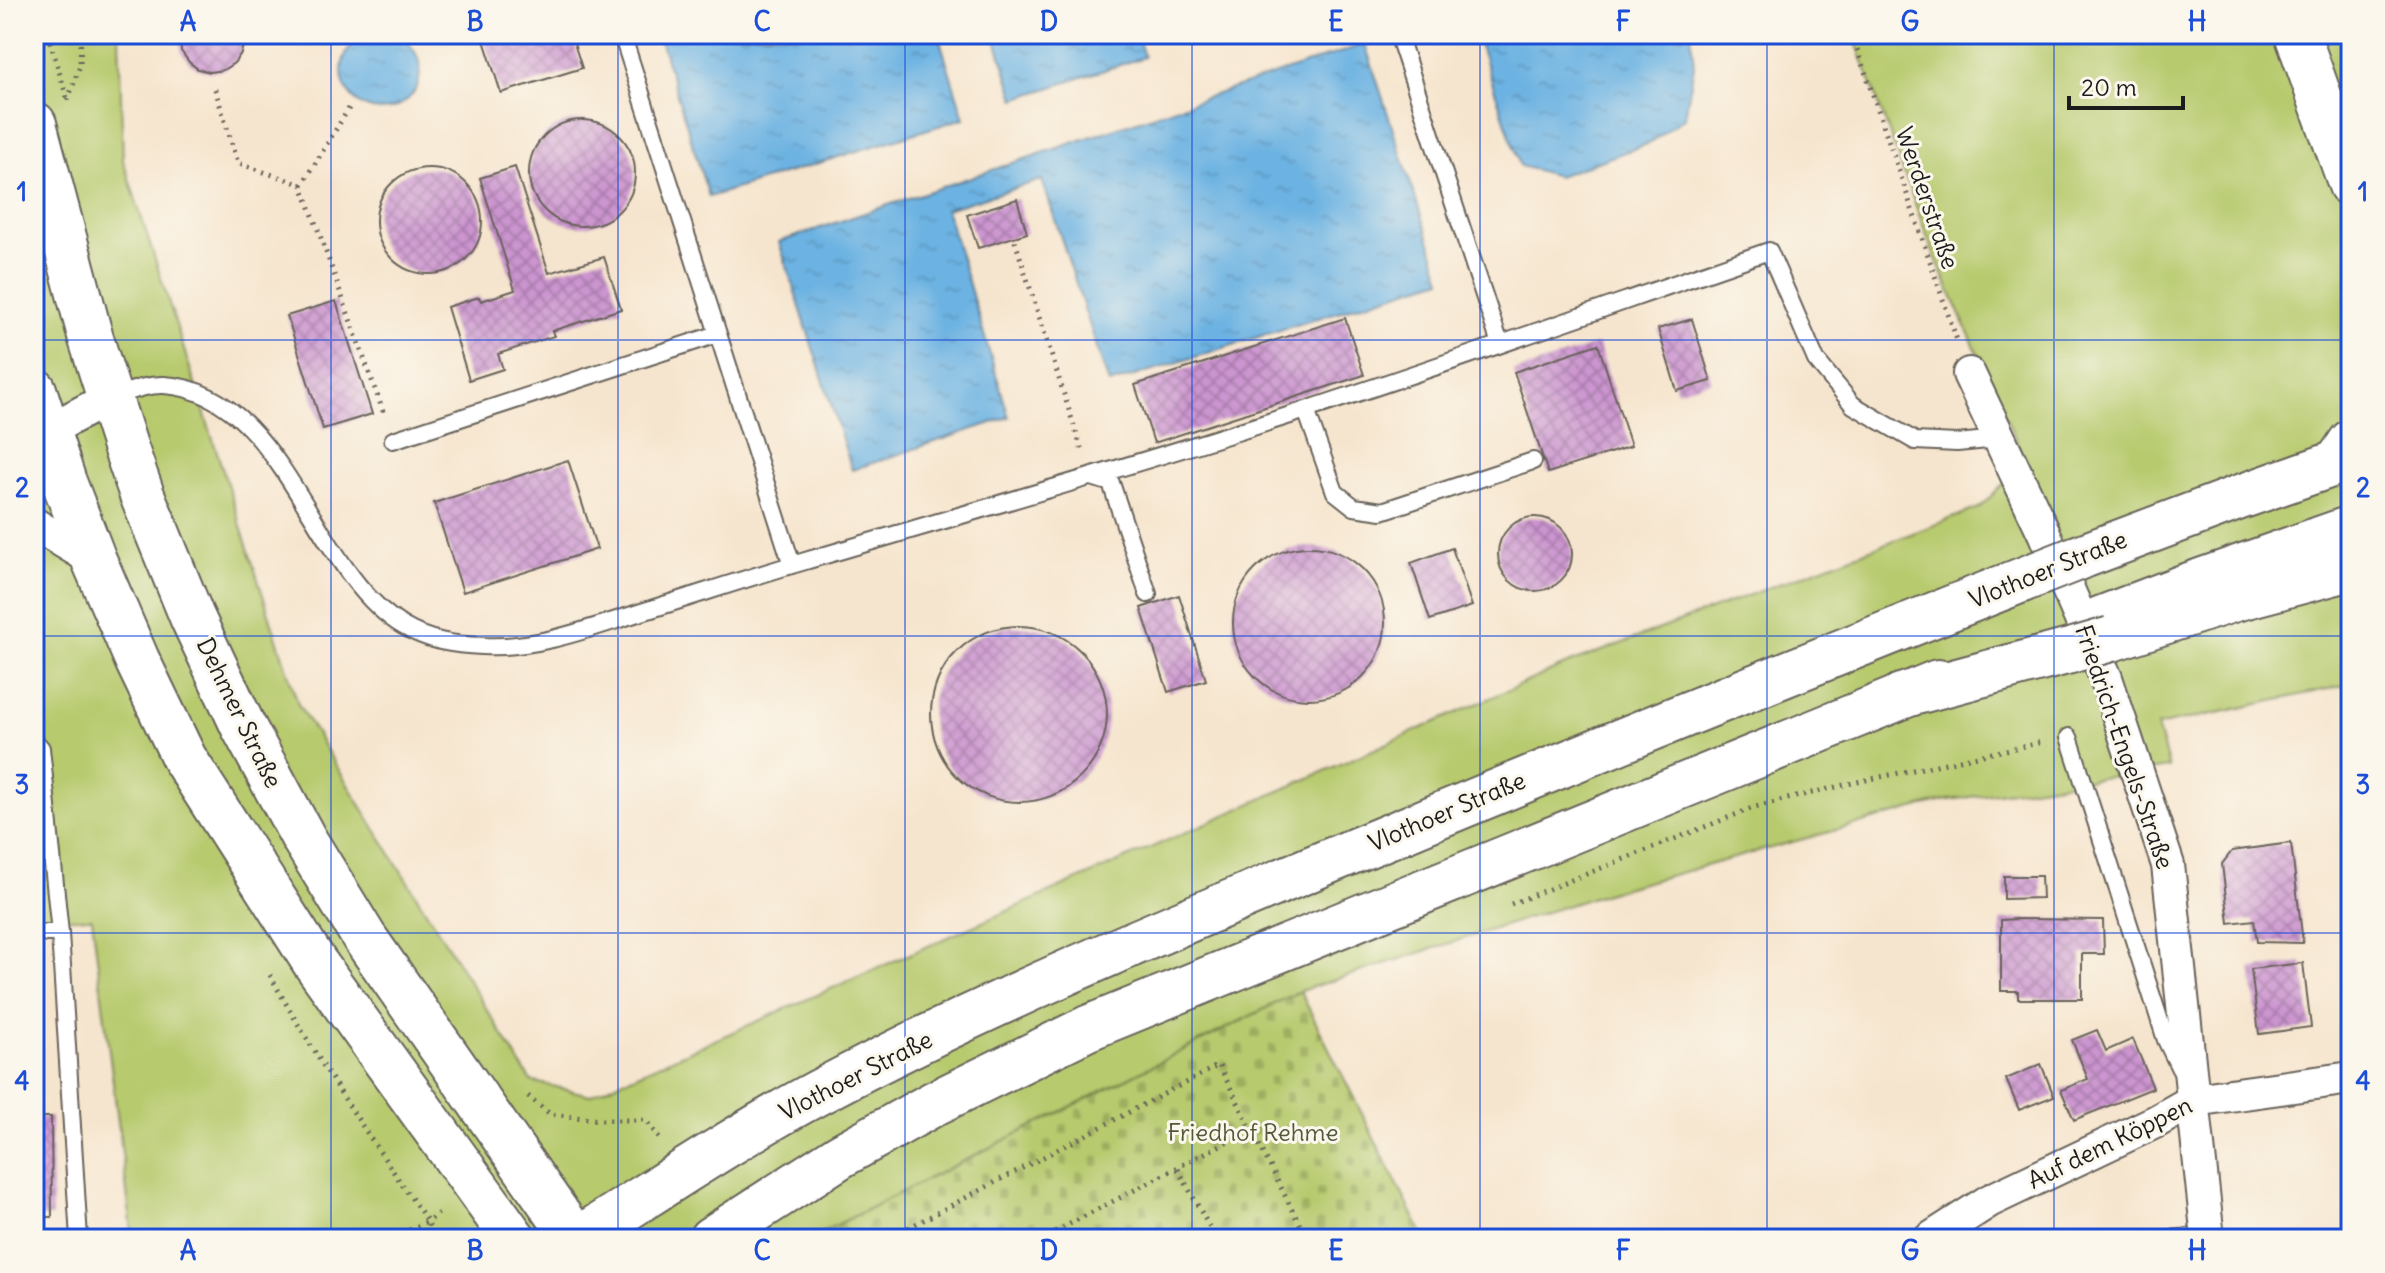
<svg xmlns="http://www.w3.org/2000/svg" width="2385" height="1273" viewBox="0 0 2385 1273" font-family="Delius,sans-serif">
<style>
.grass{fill:#b7ca6e;stroke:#6a7345;stroke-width:2}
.cemetery{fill:url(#cemetery-stones);stroke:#6a7345;stroke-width:2}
.water{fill:url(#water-ripples);stroke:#44677f;stroke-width:2}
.building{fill:url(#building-cross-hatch)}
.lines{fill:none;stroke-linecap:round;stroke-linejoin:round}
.service-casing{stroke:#68625a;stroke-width:20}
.minor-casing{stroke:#68625a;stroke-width:36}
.secondary-casing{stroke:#68625a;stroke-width:48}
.motorway-casing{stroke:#68625a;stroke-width:48}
.path{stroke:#68625a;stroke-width:5;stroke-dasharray:2 6;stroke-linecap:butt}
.service{stroke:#fff;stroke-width:16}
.minor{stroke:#fff;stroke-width:32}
.secondary{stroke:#fff;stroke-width:44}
.motorway{stroke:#fff;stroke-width:44}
.secondary-bridge-casing{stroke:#68625a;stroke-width:48;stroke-linecap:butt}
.motorway-bridge-casing{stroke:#68625a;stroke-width:48;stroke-linecap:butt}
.secondary-bridge{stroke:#fff;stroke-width:44}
.motorway-bridge{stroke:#fff;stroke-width:44}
.grid{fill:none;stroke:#1d4ed8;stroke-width:2;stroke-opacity:0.55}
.labels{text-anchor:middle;stroke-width:6;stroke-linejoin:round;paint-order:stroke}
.street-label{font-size:24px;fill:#1c1c1c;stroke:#fbf7ec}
.park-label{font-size:24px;fill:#525939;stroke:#fbf7ec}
.neatline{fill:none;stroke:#1d4ed8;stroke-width:3}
.grid-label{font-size:26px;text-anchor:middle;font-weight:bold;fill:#1d4ed8}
</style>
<defs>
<pattern id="cemetery-stones" width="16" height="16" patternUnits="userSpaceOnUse" patternTransform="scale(2)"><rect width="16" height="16" fill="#b7ca6e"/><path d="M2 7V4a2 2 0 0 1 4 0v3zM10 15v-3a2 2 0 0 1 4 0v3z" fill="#9dad5f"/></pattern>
<pattern id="water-ripples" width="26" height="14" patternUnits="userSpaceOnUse" patternTransform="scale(2)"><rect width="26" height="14" fill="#6cb2e2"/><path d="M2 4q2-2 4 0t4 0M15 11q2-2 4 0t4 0" fill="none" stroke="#5d98c1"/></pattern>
<pattern id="building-cross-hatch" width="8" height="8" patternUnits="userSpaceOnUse" patternTransform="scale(2)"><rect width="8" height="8" fill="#cc95d0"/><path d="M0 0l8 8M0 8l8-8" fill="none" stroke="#a579a8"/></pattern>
</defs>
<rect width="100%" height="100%" fill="#fbf7ec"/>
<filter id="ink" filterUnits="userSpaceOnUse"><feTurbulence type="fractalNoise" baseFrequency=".0125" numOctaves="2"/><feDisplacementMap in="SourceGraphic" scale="16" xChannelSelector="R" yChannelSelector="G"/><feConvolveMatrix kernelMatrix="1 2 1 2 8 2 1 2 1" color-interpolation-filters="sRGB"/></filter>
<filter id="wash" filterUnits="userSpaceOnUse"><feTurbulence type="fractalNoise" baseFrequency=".006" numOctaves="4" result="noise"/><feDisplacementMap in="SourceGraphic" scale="32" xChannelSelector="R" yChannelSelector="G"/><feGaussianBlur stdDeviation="1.8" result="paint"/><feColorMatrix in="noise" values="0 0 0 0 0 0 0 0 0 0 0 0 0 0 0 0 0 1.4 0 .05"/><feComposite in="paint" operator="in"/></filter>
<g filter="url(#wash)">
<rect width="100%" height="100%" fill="#f6e5ce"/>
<path class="grass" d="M34,34h85l4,126 175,544 233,377 59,14 975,-430 414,-157 47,-45 -94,-213 -79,-216h498v650l-194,42 12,42 -226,33 -337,92 -306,98 -491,248h-676l-41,-321h-58z"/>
<path class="cemetery" d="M1300,991l125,248h-616z"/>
<path class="water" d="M342 71a39 39 0 1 1 78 0a39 39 0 1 1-78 0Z
M658,34h280l26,84 -255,79z
M994,34h143l7,23 -129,42z
M1476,34h215l3,32 -9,51 -35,26 -92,33 -38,-10z
M1365,44l77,235 -333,105 -67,-204 -96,29 63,208 -157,53 -73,-228z"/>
<g id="blocks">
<path class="building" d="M180,34h63l1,7 -3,12 -7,10 -11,7 -13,2 -12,-3 -9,-7 -8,-11z
M482,34h89l11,34 -81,25z
M529 173a53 53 0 1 1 106 0a53 53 0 1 1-106 0Z
M515,167l34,106 55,-16 17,52 -69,22 2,5 -56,18 5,15 -34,11 -22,-73 32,-10 2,4 34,-11 -35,-112z
M376 221a53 53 0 1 1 106 0a53 53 0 1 1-106 0Z
M1017,199l10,34 -49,15 -11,-33z
M336,301l36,113 -49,15 -36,-113z
M1345,318l19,57 -210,68 -19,-58z
M1692,319l19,62 -34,10 -19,-62z
M1598,344l33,102 -83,27 -34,-101z
M568,460l29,89 -134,43 -29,-89z
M1498 554a37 37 0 1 1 74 0a37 37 0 1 1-74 0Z
M1233 623a76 76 0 1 1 152 0a76 76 0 1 1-152 0Z
M1452,548l20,58 -42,14 -19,-57z
M1179,595l27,85 -38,12 -27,-84z
M931 714a88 88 0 1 1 176 0a88 88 0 1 1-176 0Z
M2291,843l12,100 -46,-1 -3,-22 -25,3 -7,-59 10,-13z
M2004,876h37l1,22 -38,1z
M2017,919l86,1 1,34h-22v45h-64v-8h-17v-71z
M2303,963l8,64 -52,7 -8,-65z
M2097,1030l9,21 27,-12 20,49 -79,32 -13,-30 27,-11 -16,-39z
M2041,1064l13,32 -35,14 -13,-31z
M34,1117h17l1,100h-18z
M2204,1227l1,12h-63v-7z"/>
</g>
</g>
<g filter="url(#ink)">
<use href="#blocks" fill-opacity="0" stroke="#68625a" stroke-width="2"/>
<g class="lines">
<g class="service-casing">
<path id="service" d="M622,34l170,531
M1398,34l102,310
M110,398c17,-5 36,-14 54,-13 121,7 147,186 239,241 25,15 51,19 79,20 52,3 104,-16 153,-32 56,-17 111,-36 167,-52 169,-50 338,-98 504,-152 156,-51 309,-106 463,-159l47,109 37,45 62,36 42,2 41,-4
M1306,410l29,82 19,15 28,4 151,-50
M393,440l325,-106
M1092,477l19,6 37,111
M2069,737l97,303 14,29
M34,740l7,8 19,185 19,306
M34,933h26"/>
</g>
<g class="minor-casing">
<path id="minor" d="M1969,374l75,159 62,145 62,187 40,374
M34,438l75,-40
M34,524l60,36
M1930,1239l59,-38 168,-80 37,-21 157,-22"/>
</g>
<g class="secondary-casing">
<path id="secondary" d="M34,124l57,215 34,107 17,49 50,122 51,109 61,113 60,98 211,302
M34,390l30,92 30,78 43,100 47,98 131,205 199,276
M2075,559l165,-62 111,-39
M2100,619l81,-31 170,-60
M578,1239c80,-50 158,-103 241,-147 173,-92 356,-167 537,-242 226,-94 453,-186 681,-276
M711,1239l129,-83 95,-53 153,-75 850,-346"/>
</g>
<g class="motorway-casing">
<path id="motorway" d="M2297,34l54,151
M2337,463l14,-21
M2111,639l124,-40 116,-31
M1901,696l169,-45"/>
</g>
<path class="path" d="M48,34l19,64
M1852,34l106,309
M215,89l23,74 64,22 83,232
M68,100l12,-35 1,-31
M302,185l47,-77
M1015,241l68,213
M1511,904l244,-97 93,-23 195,-42
M270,975c47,86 102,166 158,247l5,17
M528,1096l22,18 51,6h41l6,3 13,18
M1178,1169l38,70
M387,1239l41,-17 14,-12
M887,1239l332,-174 88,174
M1041,1239l210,-110
M1367,1239l13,-7 3,7"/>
<use href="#service" class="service"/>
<use href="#minor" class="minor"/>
<use href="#secondary" class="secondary"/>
<use href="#motorway" class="motorway"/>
<g class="secondary-bridge-casing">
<path id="secondary-bridge" d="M2037,574l38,-15"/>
</g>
<g class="motorway-bridge-casing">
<path id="motorway-bridge" d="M2070,651l41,-12"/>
</g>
<use href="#secondary-bridge" class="secondary-bridge"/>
<use href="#motorway-bridge" class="motorway-bridge"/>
</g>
</g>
<path class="grid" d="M331,34v1205M618,34v1205M905,34v1205M1192,34v1205M1480,34v1205M1767,34v1205M2054,34v1205M34,340h2317M34,636h2317M34,933h2317"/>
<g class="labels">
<g class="street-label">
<text transform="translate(1927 198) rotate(71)" y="8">Werderstraße</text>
<text transform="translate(2048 570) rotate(-22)" y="8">Vlothoer Straße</text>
<text transform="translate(239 713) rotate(64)" y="8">Dehmer Straße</text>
<text transform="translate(2124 747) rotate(71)" y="8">Friedrich-Engels-Straße</text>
<text transform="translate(1447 812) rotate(-23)" y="8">Vlothoer Straße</text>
<text transform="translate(856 1076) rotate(-27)" y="8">Vlothoer Straße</text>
<text transform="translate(2110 1143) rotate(-26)" y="8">Auf dem Köppen</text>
</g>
<g class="park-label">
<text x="1253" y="1141">Friedhof Rehme</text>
</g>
</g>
<rect width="2385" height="1273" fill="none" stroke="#fbf7ec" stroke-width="88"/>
<path d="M2069 96v12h114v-12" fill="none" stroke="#1c1c1c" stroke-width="4"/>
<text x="2081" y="96" font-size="24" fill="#1c1c1c" stroke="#fbf7ec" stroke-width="6" paint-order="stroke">20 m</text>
<rect x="44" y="44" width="2297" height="1185" class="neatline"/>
<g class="grid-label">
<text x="188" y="31">A</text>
<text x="475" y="31">B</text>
<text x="762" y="31">C</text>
<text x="1049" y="31">D</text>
<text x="1336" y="31">E</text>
<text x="1623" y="31">F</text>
<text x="1910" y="31">G</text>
<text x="2197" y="31">H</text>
<text x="22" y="201">1</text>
<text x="2363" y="201">1</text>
<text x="22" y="497">2</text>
<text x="2363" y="497">2</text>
<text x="22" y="794">3</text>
<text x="2363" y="794">3</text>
<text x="22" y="1090">4</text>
<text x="2363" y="1090">4</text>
<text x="188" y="1260">A</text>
<text x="475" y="1260">B</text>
<text x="762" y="1260">C</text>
<text x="1049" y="1260">D</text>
<text x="1336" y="1260">E</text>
<text x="1623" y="1260">F</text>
<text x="1910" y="1260">G</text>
<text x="2197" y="1260">H</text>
</g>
</svg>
